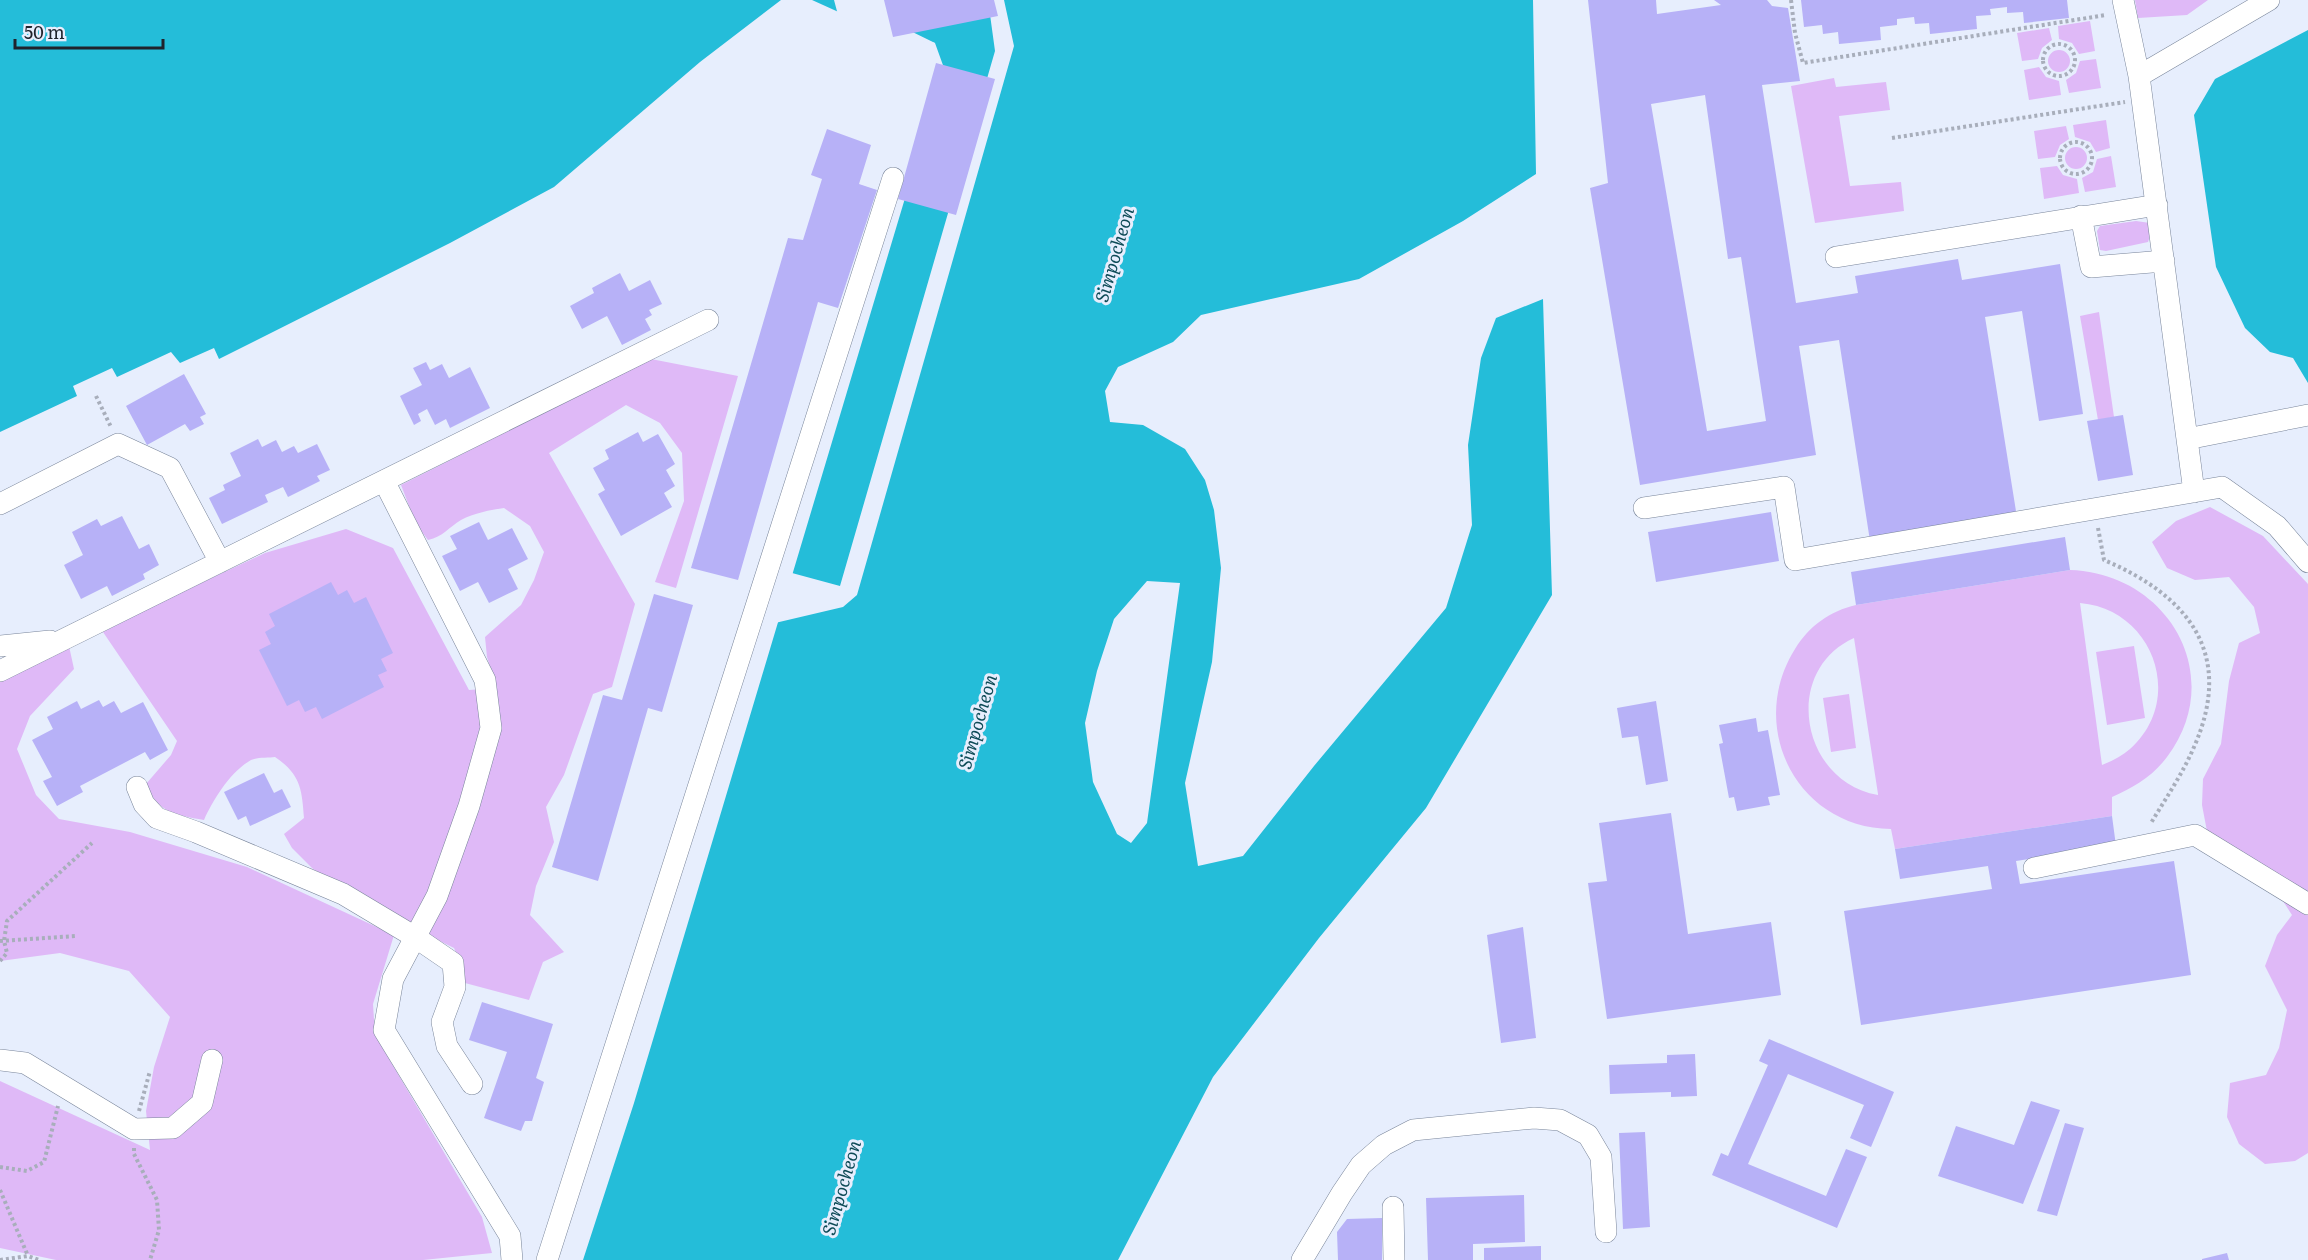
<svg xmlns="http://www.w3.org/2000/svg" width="2308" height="1260" viewBox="0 0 2308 1260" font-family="Literata,serif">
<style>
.green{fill:#dfb9f7;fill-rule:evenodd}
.water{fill:#24bdd9;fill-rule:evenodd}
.pier{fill:#e7eefd}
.building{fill:#b7b1f7;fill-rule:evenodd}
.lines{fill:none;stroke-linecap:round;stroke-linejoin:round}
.minor-casing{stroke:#79859a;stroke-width:22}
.path{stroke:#a8aebb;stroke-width:4;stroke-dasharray:3 3;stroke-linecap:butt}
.minor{stroke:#fff;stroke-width:21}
.labels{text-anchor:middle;stroke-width:6;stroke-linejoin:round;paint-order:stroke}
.water-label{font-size:18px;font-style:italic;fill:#0e4b57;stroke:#e7eefd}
</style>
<rect width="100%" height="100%" fill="#e7eefd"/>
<path class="green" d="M2135,0h73l-21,15 -49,3z
M2090,21l5,30 -16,3 -7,-11 -13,-4 -1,-13z
M2049,28l3,12 -10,8 -4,11 -16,2 -5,-28z
M2048 61a11 11 0 1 1 22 0a11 11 0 1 1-22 0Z
M2096,59l5,29 -32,5 -3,-13 10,-7 4,-12z
M2039,67l7,10 13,4 2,14 -32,5 -5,-30z
M1834,78l2,9 50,-5 4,28 -51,6 11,70 51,-4 3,29 -89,12 -24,-137z
M2106,120l4,28 -14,4 -6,-10 -15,-5 -2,-12z
M2066,126l3,13 -9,6 -5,12 -17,2 -4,-28z
M2065 158a11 11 0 1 1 22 0a11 11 0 1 1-22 0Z
M2111,156l5,31 -31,5 -3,-14 11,-6 4,-13z
M2057,166l6,9 14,4 2,14 -35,6 -4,-31z
M2136,221l14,2 1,10 -3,9 -42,9 -6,-1 -3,-19 3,-5z
M2099,312l15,105 -16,3 -18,-104z
M651,359l87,17 -62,212 -21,-6 29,-81 -2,-48 -22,-30 -34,-18 -77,48 86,151 -23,83 -19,7 -29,81 -18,32 8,35 -18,44 -6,29 34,37 -21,10 -14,38 -64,-17 -5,-22 -6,-13 -41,-20 -100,-59 -21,-21 -8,-14 20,-16c-2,-30 -4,-44 -29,-61 -7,1 -18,0 -24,3 -21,12 -38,40 -47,60 -29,-5 -46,-7 -58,-36l25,-29 6,-14 -74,-109 72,-37 90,-42 81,-24 47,19 76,142 28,-2 -10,-31 -2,-20 36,-32 13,-25 10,-28 -14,-26 -26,-18c-14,2 -30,5 -43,12 -12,7 -18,17 -33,20l-12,-16 -15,-39z
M2210,507l53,29 45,48v569l-13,8 -30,3 -26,-20 -12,-27 3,-34 36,-8 13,-27 8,-38 -22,-44 12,-31 15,-20 -26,-40 -56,-28 -8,-42 1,-26 18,-35 8,-63 10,-38 21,-10 -6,-26 -25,-30 -34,3 -28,-12 -15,-26 24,-21z
M2070,570c98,3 158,106 97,187 -14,19 -34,31 -55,40v19l-217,33 -4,-20c-94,-1 -145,-102 -96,-180 14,-23 35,-38 61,-44zM2080,603c73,6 106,96 50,146 -8,7 -18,12 -28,16zM1854,638l24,156v1c-77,-13 -97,-124 -24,-157z
M69,646l5,23 -44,47 -13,33 19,46 23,24 71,13 117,35 147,68 -21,69 2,31 107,182 10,36 -69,7h-367l-56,-12v-167l150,69 -4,-39 8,-44 16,-50 -41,-46 -69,-18 -60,8v-279z
M2134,646l11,72 -38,7 -11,-73z
M1849,694l7,54 -25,4 -8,-54z"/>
<path class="water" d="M0,0h781l-81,62 -146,125 -104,56 -231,116 -5,-11 -34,15 -9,-11 -54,25 -5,-9 -39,18 4,10 -77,36z
M812,0h721l3,174 -73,47 -104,58 -158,36 -28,27 -55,25 -13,24 5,31 33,3 42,24 20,31 9,30 7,58 -9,94 -27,121 13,83 45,-10 71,-90 132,-158 26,-83 -4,-80 13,-87 15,-40 47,-19 9,296 -126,213 -107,130 -106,139 -95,183h-535l51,-157 310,-1035 -9,-25 -81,-24zM1147,581l33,2 -33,240 -16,20 -14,-9 -24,-52 -8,-59 12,-52 17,-52z
M2308,30v353l-15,-25 -23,-6 -25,-24 -29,-61 -22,-152 21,-36z"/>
<path class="pier" d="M834,0h53l5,22 43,21 -6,1 -76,-23 -15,-6z
M988,0h16l10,46 -157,549 -14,12 -68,16 17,-50 48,13 155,-535z"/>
<path class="building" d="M884,0h110l4,16 -105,21z
M1588,0h68l1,14 64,-9 -7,-5h53l5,6 16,2 12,73 -38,4 34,218 62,-10 -3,-17 103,-17 4,21 98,-16 23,150 -44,7 -17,-110 -37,6 34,213 -147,24 -33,-214 -40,6 17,109 -176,30 -50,-297 18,-5zM1705,95l23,164 13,-2 25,164 -59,10 -56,-327z
M1801,0h266l2,18 -45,5 -1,-11 -16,1v-6l-17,2 1,6 -15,1 1,13 -47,5 -1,-11 -14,1 -1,-7 -17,2v6l-17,2 1,13 -42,4 -1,-12 -15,2 -1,-9 -18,2z
M936,63l59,16 -39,136 -58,-16z
M827,129l44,16 -12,39 18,6 -39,118 -20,-6 -80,278 -47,-12 97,-330 15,2 19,-61 -11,-4z
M620,273l9,18 21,-11 12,24 -13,6 3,5 -7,4 6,11 -29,15 -15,-29 -25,13 -12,-23 24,-13 -2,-5z
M426,362l4,8 12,-6 7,14 21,-11 20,41 -40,20 -4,-9 -11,6 -8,-16 -9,5 3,7 -7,4 -14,-29 22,-11 -9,-17z
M184,374l22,40 -6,3 4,7 -14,7 -5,-7 -38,21 -21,-39z
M2123,415l10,60 -35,6 -11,-60z
M638,432l5,10 15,-8 17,30 -9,6 9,16 -11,7 8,14 -51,29 -23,-42 7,-4 -12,-22 16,-9 -4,-9z
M258,439l4,8 14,-7 6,12 12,-6 4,7 19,-9 13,26 -13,6 3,5 -32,16 -5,-10 -18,8 3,7 -46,22 -13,-26 16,-8 -2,-5 18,-9 -11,-23z
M1771,512l8,49 -123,21 -8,-50z
M122,516l17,33 10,-5 10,21 -16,9 2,5 -33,17 -5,-10 -26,13 -17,-34 19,-10 -11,-23 25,-13 4,7z
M479,522l9,18 24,-12 16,31 -20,10 10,20 -29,14 -11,-21 -18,9 -18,-35 15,-7 -7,-13z
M2065,537l5,33 -214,35 -5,-33z
M331,582l7,13 9,-5 7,13 12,-6 27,56 -12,6 6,12 -9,4 6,12 -62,32 -6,-12 -11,5 -6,-12 -12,6 -28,-56 12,-6 -6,-12 10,-6 -6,-12z
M654,594l39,11 -31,107 -14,-4 -50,173 -46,-14 51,-172 19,5z
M99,700l4,7 11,-6 7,12 22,-11 25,48 -18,10 -5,-8 -65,34 3,6 -26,14 -14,-25 9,-4 -20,-37 21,-11 -6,-12 30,-16 4,8z
M1656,701l12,80 -22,4 -8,-49 -16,2 -5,-30z
M1756,718l2,14 10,-2 12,65 -12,2 2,8 -33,6 -3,-14 -5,1 -10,-54 4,-1 -4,-18z
M264,773l10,20 8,-4 9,18 -41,19 -4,-10 -8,4 -14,-28z
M1671,813l17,121 83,-12 10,73 -174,24 -19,-136 19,-2 -8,-58z
M2112,816l4,30 -100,15 4,23 154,-23 17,114 -330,50 -17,-114 148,-22 -4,-23 -88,13 -5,-30z
M1523,927l13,111 -35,5 -14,-108z
M482,1002l71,22 -17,54 8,4 -12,39h-7l-4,10 -37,-13 23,-66 -38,-12z
M1769,1039l125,53 -23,55 -21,-9 14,-33 -76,-31 -40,90 78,32 20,-47 21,8 -30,71 -125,-53 9,-22 7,3 40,-91 -9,-4z
M1695,1054l2,42 -26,1v-5l-61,2 -1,-29 58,-2v-8z
M2031,1101l29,9 -37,94 -85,-28 18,-50 58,19z
M2065,1123l19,5 -27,88 -20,-5z
M1645,1132l5,95 -27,2 -4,-96z
M1524,1195l1,47 -52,2v16h-45l-2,-62z
M1382,1218v42h-44l-1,-28 10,-13z
M1541,1246v14h-57v-12z
M2227,1253l2,7h-27v-1z"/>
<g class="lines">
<g class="minor-casing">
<path id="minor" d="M2123,0l16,76 55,416
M2139,76l130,-76
M2081,216l10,51 73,-6
M1836,257l321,-52
M2187,439l121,-24
M384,481l101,199 6,48 -22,78 -32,90 -44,83 -9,51 126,206 2,24
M0,504l118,-60 52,24 50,94
M1644,508l140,-21 11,73 427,-73 55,39 31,36
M0,646l50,-5
M0,671l708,-351
M137,787l7,17 13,14 39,14 147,62 72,43 38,26 2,24 -13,35 5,24 25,38
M2034,868l161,-33 113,69
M0,1060l25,3 109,66 39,-1 29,-25 10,-43
M1393,1207l1,53
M547,1260l346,-1082
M1302,1260l40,-67 19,-28 23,-20 29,-15 121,-12 26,2 28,15 13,22 5,75"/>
</g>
<path class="path" d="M1791,0l4,33 8,30 303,-48
M2043 60a16 16 0 1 1 32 0a16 16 0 1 1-32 0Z
M1892,138l233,-36
M2060 158a16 16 0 1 1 32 0a16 16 0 1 1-32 0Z
M96,396l15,31
M2098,528l6,32c85,36 131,94 90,187 -11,26 -28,51 -43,76
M0,941l76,-5
M0,961l7,-8 -3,-12 3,-20 85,-78
M139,1111l11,-40
M134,1148v6l23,46 2,30 -9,30
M0,1167l27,4 17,-9 14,-56
M0,1190l28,66
M0,1260l28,-4 11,4"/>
<use href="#minor" class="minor"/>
</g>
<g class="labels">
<g class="water-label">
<text transform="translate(1115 255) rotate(-74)" y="6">Simpocheon</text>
<text transform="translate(978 722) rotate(-74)" y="6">Simpocheon</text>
<text transform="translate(842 1188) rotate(-74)" y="6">Simpocheon</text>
</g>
</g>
<path d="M15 39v9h148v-9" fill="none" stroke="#1f232c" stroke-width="3"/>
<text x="24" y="39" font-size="18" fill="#1f232c" stroke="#e7eefd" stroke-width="4.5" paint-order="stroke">50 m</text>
</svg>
